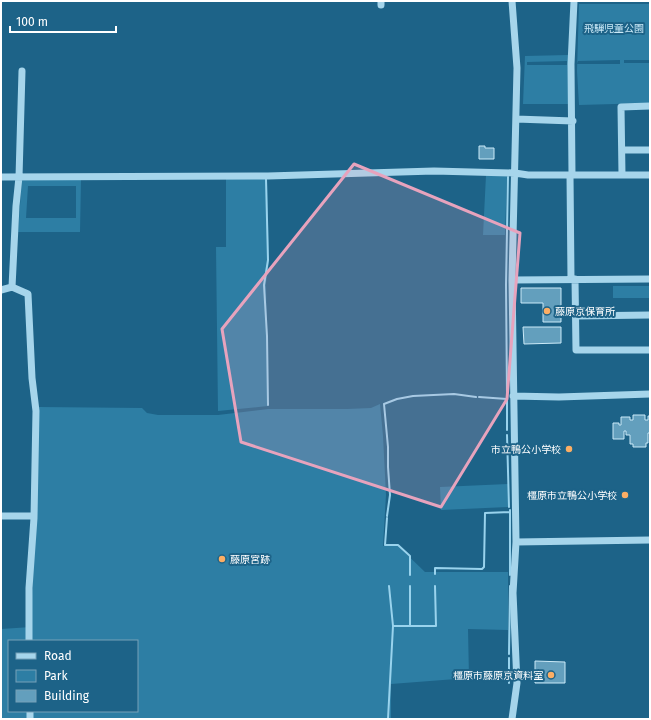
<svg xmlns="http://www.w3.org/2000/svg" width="651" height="720" viewBox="0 0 651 720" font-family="'Fira Sans','Noto Sans JP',sans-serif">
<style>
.green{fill:#2d7ea4;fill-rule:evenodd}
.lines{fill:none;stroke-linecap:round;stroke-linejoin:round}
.stream{stroke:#99d3ed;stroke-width:2}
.building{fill:#639fbd;stroke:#cbeaf8}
.minor{stroke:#a6d5eb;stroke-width:7}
.marked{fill:#e7a3bd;fill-opacity:0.2;stroke:#e7a3bd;stroke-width:3;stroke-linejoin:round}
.poi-dot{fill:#fcae64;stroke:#1d6388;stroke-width:1.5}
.labels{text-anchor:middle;stroke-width:4;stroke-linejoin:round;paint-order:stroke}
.park-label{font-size:10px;fill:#cbeaf8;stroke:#1d6388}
.poi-label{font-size:10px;fill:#fff;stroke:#1d6388;text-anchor:end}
</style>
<rect width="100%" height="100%" fill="#1d6388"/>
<path class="green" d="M579,4h71v56h-26v3h26v40l-71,2 -2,-34zM620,60v4h-43l1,-3z
M568,55l2,49h-47l2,-48zM567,61v4h-40v-3z
M486,175h21l-2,60h-22z
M226,178h41l2,84 -3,21 2,123 -50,5 -2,-164h10z
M22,179h59l-1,53h-62zM28,186h48v32h-50z
M613,286h36v12h-36z
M380,404l3,32 3,59 -3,51 14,-1 28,27h83v58l-40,-1 1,49 -78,6v35h-390v-90l30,-2 7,-220 104,1 5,5 11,2h60l50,-6h79l24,-1zM9,641h128v70h-128z
M508,484v23l-67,3 -1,-23z"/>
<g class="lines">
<path class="stream" d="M266,179l2,81 -4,25 3,51 1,69
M507,394l-1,-109 2,-108
M479,397l28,2
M507,398v32
M507,435l2,72
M387,516l3,-21 -2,-28v-20l-4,-43 13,-5 16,-3 41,-2 22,3
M387,518l-2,27h13l12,11v19
M435,574v-6l47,1 2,-2 1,-54 25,-1
M510,575v-65
M389,586l4,40
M410,586v40
M509,654l1,-68
M509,683v-25
M388,719l5,-93h43l-1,-40"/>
</g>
<path class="building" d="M479,146h6v2h9v11h-15z
M521,288h40v34h-18v-19h-22z
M523,327h38v16l-37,1z
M633,415h12v5h3v-4h2v17h-2v10h-2v4h-13v-3h-3v-9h-4v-4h-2v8h-11v-16h6v2h2v-8h9v3h3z
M535,661l30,1v21h-30z"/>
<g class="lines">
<path class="minor" d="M381,1v4
M512,1l5,67 -5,212 4,262 -3,51 4,90 -5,36
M516,119l57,2
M622,150h28
M570,175l1,104
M572,175l-1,-111 3,-63
M622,175l-1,-68 29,-1
M1,177l267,-1 166,-5 81,2 13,2h122
M575,279l1,71h74
M512,280l138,-1
M12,287l4,-81 3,-29 3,-106
M1,290l11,-3 16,7 4,84 4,33 -2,107 -5,70v53
M576,316l74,-1
M513,396l46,1 91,-3
M1,516h33
M516,542l134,-2
M30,711v8"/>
</g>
<path class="marked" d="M354,164l166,69 -13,166 -66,108 -200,-65 -19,-113z"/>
<g class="poi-dot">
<circle cx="547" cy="311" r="4"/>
<circle cx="569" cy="449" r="4"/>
<circle cx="625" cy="495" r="4"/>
<circle cx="222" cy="559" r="4"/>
<circle cx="551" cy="675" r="4"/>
</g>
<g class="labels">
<g class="park-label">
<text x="614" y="32">飛騨児童公園</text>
</g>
<g class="poi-label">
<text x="555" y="315" text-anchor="start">藤原京保育所</text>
<text x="561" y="453">市立鴨公小学校</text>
<text x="617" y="499">橿原市立鴨公小学校</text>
<text x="230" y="563" text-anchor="start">藤原宮跡</text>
<text x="543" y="679">橿原市藤原京資料室</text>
</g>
</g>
<rect width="651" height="720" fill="none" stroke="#ffffff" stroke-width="4"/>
<rect x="8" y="640" width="130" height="72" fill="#1d6388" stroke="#77a1b8"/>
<rect x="16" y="653" width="20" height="6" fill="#a6d5eb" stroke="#77a1b8"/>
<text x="44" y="660" font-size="12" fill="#ffffff">Road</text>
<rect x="16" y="670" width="20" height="12" fill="#2d7ea4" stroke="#77a1b8"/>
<text x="44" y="680" font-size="12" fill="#ffffff">Park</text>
<rect x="16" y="690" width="20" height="12" fill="#639fbd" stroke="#77a1b8"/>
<text x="44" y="700" font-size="12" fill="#ffffff">Building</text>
<path d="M10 26v6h106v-6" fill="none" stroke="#ffffff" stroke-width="2"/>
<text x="16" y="26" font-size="12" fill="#ffffff" stroke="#1d6388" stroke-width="3" paint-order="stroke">100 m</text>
</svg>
